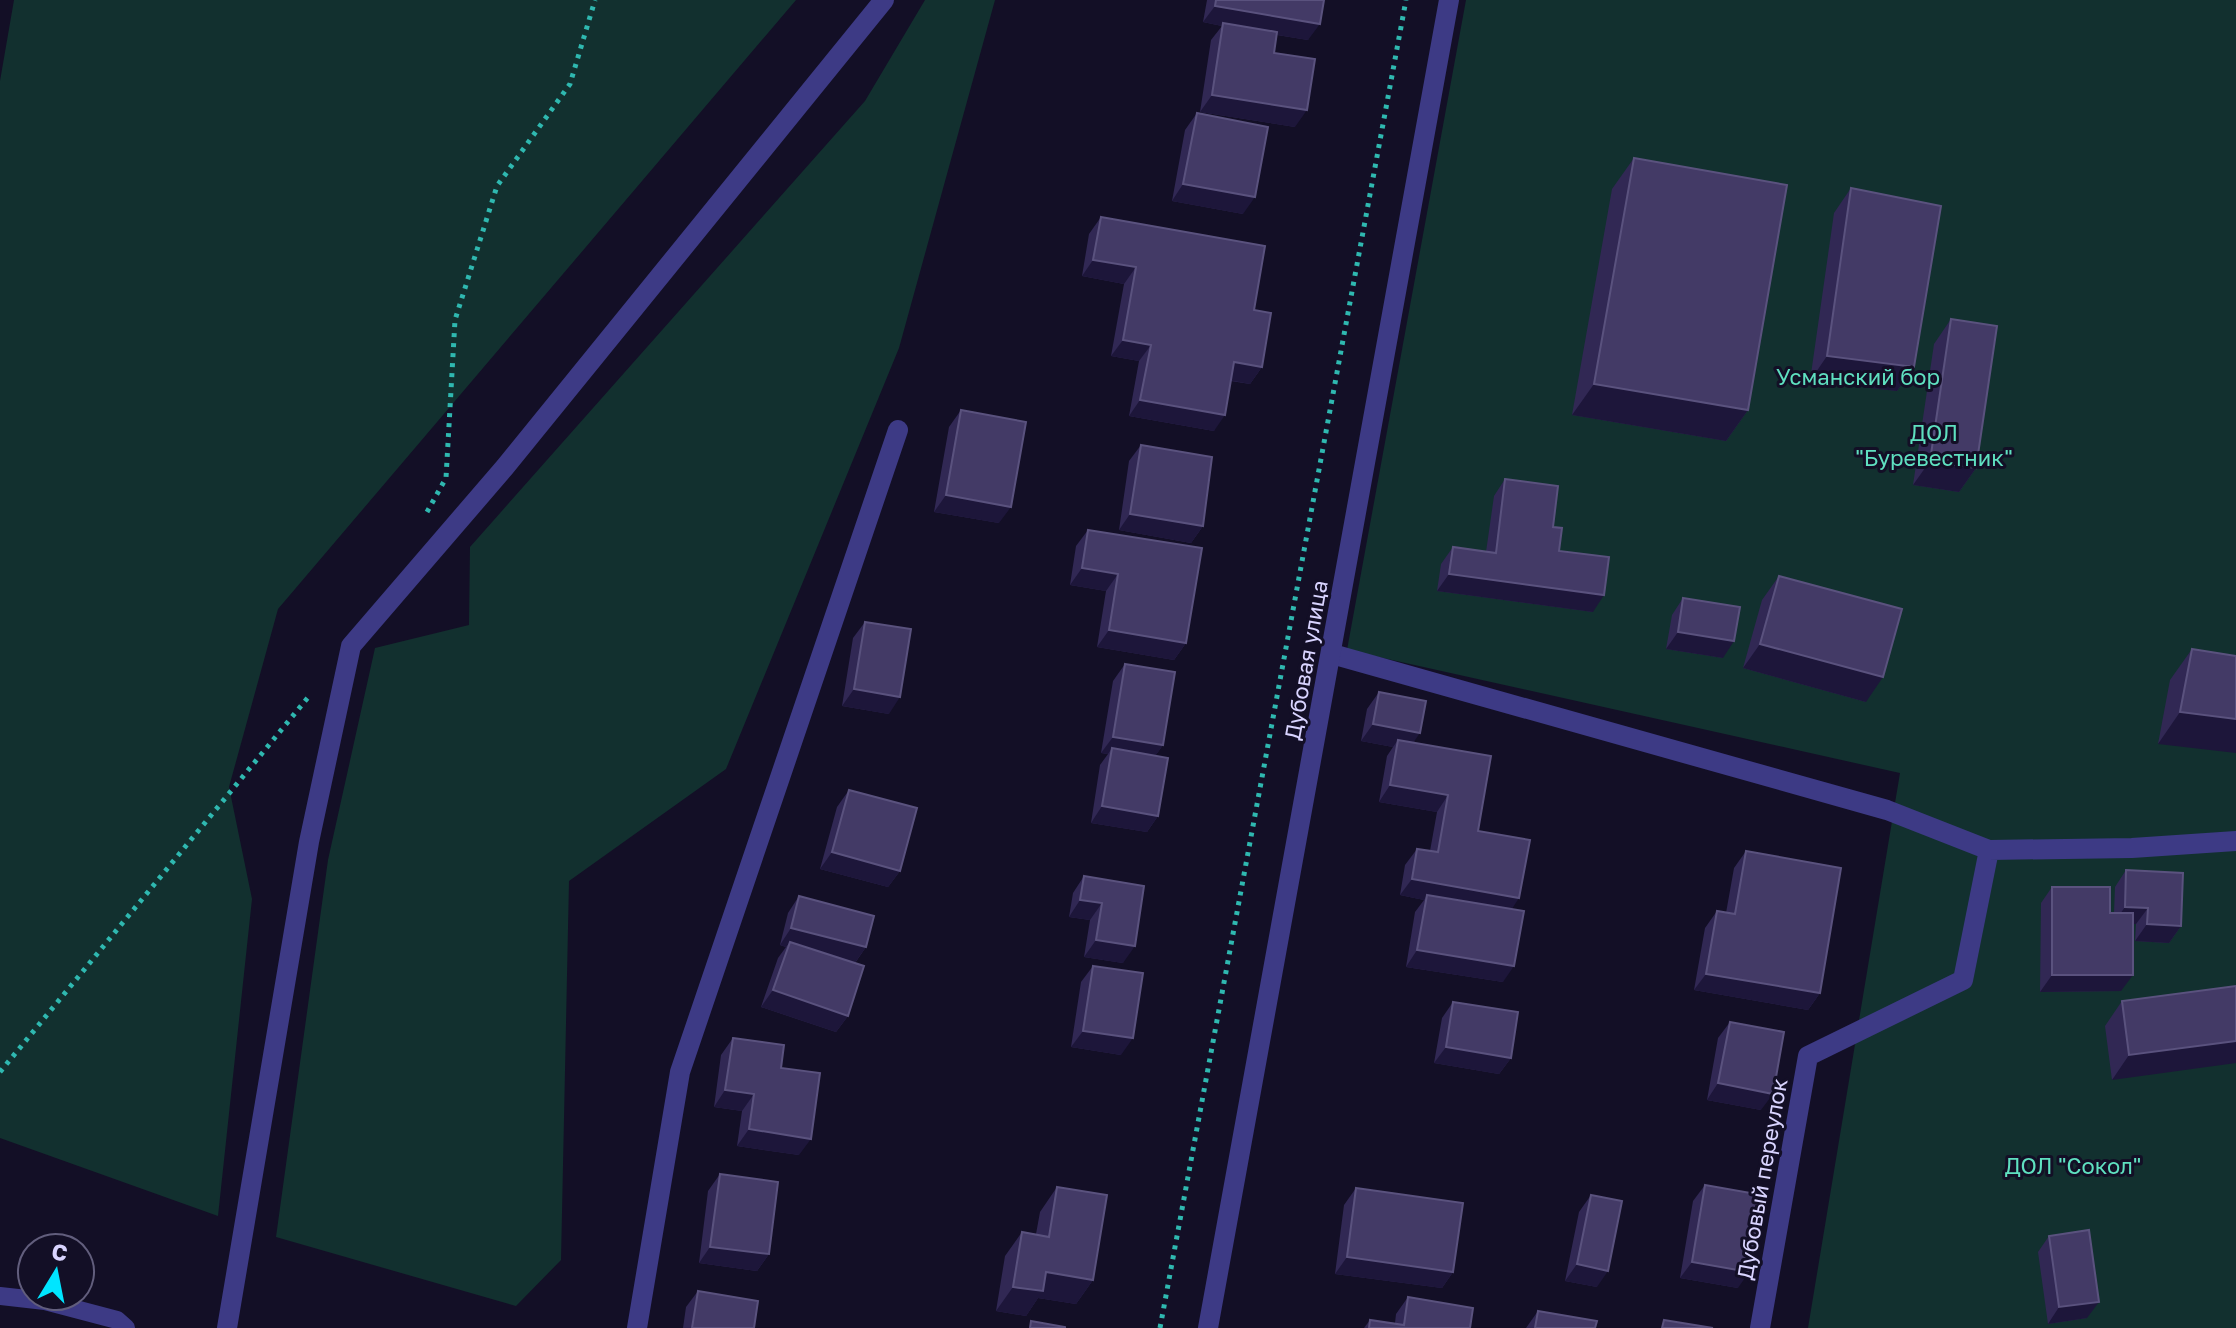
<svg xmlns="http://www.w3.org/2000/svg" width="2236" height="1328" viewBox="0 0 2236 1328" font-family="'Golos Text',sans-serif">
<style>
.green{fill:#12302f}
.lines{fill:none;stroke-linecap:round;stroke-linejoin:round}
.path{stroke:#2fb8b0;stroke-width:5;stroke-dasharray:4 6;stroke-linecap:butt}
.service{stroke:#3d3a85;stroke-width:18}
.minor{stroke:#3d3a85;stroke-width:20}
.tertiary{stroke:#3d3a85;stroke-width:20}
.wall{fill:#312854}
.shaded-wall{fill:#1d163a}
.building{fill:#433a66;stroke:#5a527e;stroke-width:2}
.labels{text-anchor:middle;stroke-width:6;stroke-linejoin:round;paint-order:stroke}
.park-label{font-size:22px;fill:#5fe0c0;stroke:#130f26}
.street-label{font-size:22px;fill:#d9d4ff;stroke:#130f26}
</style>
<rect width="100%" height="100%" fill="#130f26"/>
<path class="green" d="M14,0h782l-518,609 -49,178 23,112 -34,317 -218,-78v-1057z
M925,0h70l-96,348 -173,421 -157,112 -8,379 -45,46 -240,-69 52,-377 47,-212 94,-23 1,-78 395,-446z
M1466,0h770v1328h-428l92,-555 -553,-123z"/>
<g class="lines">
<path class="path" d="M427,512l19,-34 9,-158 42,-134 73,-102 25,-84
M0,1072l310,-377
M1160,1328l246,-1328"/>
<path class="service" d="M0,1296l45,5 72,19 9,8"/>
<path class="minor" d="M1332,654l555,156 102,40 143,-2 104,-7
M227,1328l82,-486 42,-196 154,-179 379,-467
M637,1328l43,-256 218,-642
M1760,1328l48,-272 155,-76 26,-130"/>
<path class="tertiary" d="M1208,1328l241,-1328"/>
</g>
<path class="wall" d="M1207,0h117l-16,40 -31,-5 -3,18 21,74 -95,-15 11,-72 11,-14 -19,-4z
M1197,113l46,101 -71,-13 13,-71z
M1634,158l114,252 -22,31 -154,-26 40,-226z
M1851,188l63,179 -17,24 -87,-10 24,-168z
M1101,217l153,93 8,57 -12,17 -19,-3 -17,50 -85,-15 10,-55 -28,-5 13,-72 -42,-8 7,-42z
M1951,319l25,149 -17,24 -46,-7 21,-141z
M961,410l38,113 -65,-11 15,-85z
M1141,445l62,81 -12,17 -72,-13 10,-69z
M1505,479l48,48 6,24 34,61 -156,-21 4,-27 12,-17 33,5 8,-56z
M1088,530l98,113 -12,17 -77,-13 9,-56 -36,-6 6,-39z
M1779,576l87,126 -123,-34 19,-68z
M1683,598l40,60 -57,-9 6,-34z
M865,622l24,92 -47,-8 11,-68z
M2192,649l44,7 -78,88 12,-64z
M1125,664l38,81 -8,11 3,60 -11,16 -56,-9 9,-58 8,-11 -7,-1 12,-72z
M1379,692l99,139 34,78 -9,73 -97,-15 9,-55 9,-12 -24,-5 5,-30 12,-16 13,2 7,-39 -58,-10 8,-46 6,-9 -32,-6 6,-32z
M849,790l51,81 -12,16 -68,-18 17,-62z
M1746,851l74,142 -12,17 -114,-20 11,-62 12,-17 9,2 8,-45z
M2126,870l55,56 -12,17 -34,-2 1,-17h-3l-12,67 -81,1 1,-89 11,-16 58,26h4l1,-26z
M1084,876l60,10 -21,77 -39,-6 6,-37 -21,-3 4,-24z
M799,896l67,51 -11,16 -7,53 -12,16 -75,-25 17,-49 8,-11 -6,-2 8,-32z
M1093,966l28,89 -50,-8 10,-65z
M2236,986l-124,94 -7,-54 17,-25z
M1453,1002l58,56 -12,16 -65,-11 8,-45z
M1730,1022l31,88 -54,-10 11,-62z
M733,1038l48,30 18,87 -62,-9 5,-35 -28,-4 7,-52z
M720,1174l49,80 -12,17 -58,-8 9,-72z
M1705,1185l33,103 -58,-10 13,-77z
M1057,1187l36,93 -17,24 -38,-6 -12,18 -30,-5 9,-55 17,-24 14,2 4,-22z
M1356,1188l97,84 -11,16 -107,-14 9,-69z
M1591,1195l6,92 -32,-6 14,-69z
M2049,1236l38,82 -39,6 -10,-72z
M698,1291l56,37h-71l3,-21z
M1408,1297l62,31h-106l6,-8 25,3 1,-9z
M1538,1311l57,17h-69z"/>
<path class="shaded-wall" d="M1215,6l105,18 -12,16 -85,-14v-3l-1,3 -19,-4z
M1212,95l95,15 -12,17 -95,-15z
M1183,184l72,13 -12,17 -71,-13z
M1093,260l43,7 -12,17 -42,-8z
M1123,340l28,5 -12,16 -28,-5z
M1827,356l87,11 -17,24 -87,-10z
M1234,362l28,5 -12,17 -27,-5z
M1594,384l154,26 -22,31 -154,-26z
M1140,400l85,15 -11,16 -85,-15z
M1930,461l46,7 -17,24 -46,-7z
M946,495l65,12 -12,16 -65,-11z
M1130,514l73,12 -12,17 -72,-13z
M1082,568l36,6 -12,17 -36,-6z
M1449,574l155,21 -11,17 -156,-21z
M1109,630l77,13 -12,17 -77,-13z
M1678,632l56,9 -11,17 -57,-9z
M1760,644l123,33 -17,25 -123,-34z
M854,689l46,8 -11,17 -47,-8z
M2180,712l56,7v34l-78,-9z
M1373,724l47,9 -12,17 -10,-10 -5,7 -32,-6z
M1113,737l50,8 -12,17 -39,-14 -4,6 -7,-1z
M1390,785l58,10 -11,17 -58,-10z
M1102,806l56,10 -11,16 -56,-9z
M832,852l68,19 -12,16 -68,-18z
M1412,879l107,19 -11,17 -81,-20 -3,5 -24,-5z
M1080,900l22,3 -12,17 -21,-3z
M2125,907l23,1 -12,16h-23z
M2147,924l34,2 -12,17 -34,-2z
M791,928l75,19 -12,17 -64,-22 -4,5 -6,-2z
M1096,940l39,6 -12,17 -39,-6z
M1417,950l97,16 -11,16 -97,-15z
M1706,974l114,19 -12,17 -114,-20z
M2052,975h81l-12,16 -81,1z
M773,990l75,26 -12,16 -75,-25z
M1083,1031l50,7 -12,17 -50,-8z
M2236,1041v22l-124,17 17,-25z
M1446,1047l65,11 -12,16 -65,-11z
M1718,1083l55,11 -12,16 -54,-10z
M725,1090l29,4 -12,17 -28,-4z
M749,1129l62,10 -12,16 -62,-9z
M710,1247l59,7 -12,17 -58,-8z
M1347,1257l106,15 -11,16 -107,-14z
M1692,1262l57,10 -11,16 -58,-10z
M1577,1264l31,7 -11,16 -32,-6z
M1046,1272l47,8 -17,24 -38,-6 -12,18 -30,-5 17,-24z
M2099,1302l-12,16 -39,6 11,-17z"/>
<path class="building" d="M1216,0h108l-4,24 -105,-18z
M1223,23l54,9 -3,21 41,6 -8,51 -95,-15z
M1197,113l71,14 -13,70 -72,-13z
M1634,158l153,27 -39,225 -154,-26z
M1851,188l90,18 -27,161 -87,-11z
M1101,217l164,29 -11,64 17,3 -9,54 -28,-5 -9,53 -85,-15 11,-55 -28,-5 13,-73 -43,-7z
M1951,319l46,7 -21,142 -46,-7z
M961,410l65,12 -15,85 -65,-12z
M1141,445l71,12 -9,69 -73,-12z
M1505,479l53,7 -5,41 9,1 -3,23 50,6 -5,38 -155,-21 4,-27 43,6z
M1088,530l114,18 -16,95 -77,-13 9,-56 -36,-6z
M1779,576l123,33 -19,68 -123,-33z
M1683,598l57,9 -6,34 -56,-9z
M865,622l46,7 -11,68 -46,-8z
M2192,649l44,7v63l-56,-7z
M1125,664l50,8 -12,73 -50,-8z
M1379,692l47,9 -6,32 -47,-9z
M1398,740l93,16 -13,75 52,9 -11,58 -107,-19 5,-30 21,3 10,-57 -58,-10z
M1112,748l56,10 -10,58 -56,-10z
M849,790l68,18 -17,63 -68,-19z
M1746,851l95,17 -21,125 -114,-19 11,-63 18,3z
M2126,870l57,3 -2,53 -34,-2 1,-16 -23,-1z
M1084,876l60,10 -9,60 -39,-6 6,-37 -22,-3z
M2052,887h58v26h23v62h-81z
M1427,895l97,16 -10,55 -97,-16z
M799,896l75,20 -8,31 -75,-19z
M790,942l74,24 -16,50 -75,-26z
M1093,966l50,7 -10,65 -50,-7z
M2236,986v55l-107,14 -7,-54z
M1453,1002l65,10 -7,46 -65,-11z
M1730,1022l54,10 -11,62 -55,-11z
M733,1038l51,7 -3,23 39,5 -9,66 -62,-10 5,-35 -29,-4z
M720,1174l58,8 -9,72 -59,-7z
M1705,1185l57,10 -13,77 -57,-10z
M1057,1187l50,8 -14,85 -47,-8 -3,19 -30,-4 9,-55 27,5z
M1356,1188l107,15 -10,69 -106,-15z
M1591,1195l31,6 -14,70 -31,-7z
M2089,1230l10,72 -40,5 -10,-71z
M698,1291l60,10 -4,27h-62z
M1408,1297l65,11 -3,20h-101l1,-8 34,5z
M1538,1311l59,10 -2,7h-60z
M1664,1320l49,8h-51z
M1031,1321l34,6v1h-35z"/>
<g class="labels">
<g class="park-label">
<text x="1858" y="385">Усманский бор</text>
<text x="1934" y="441">ДОЛ<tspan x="1934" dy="25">"Буревестник"</tspan></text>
<text x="2073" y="1174">ДОЛ "Сокол"</text>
</g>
<g class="street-label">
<text transform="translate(1306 660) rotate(-80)" y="8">Дубовая улица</text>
<text transform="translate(1762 1179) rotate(-80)" y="8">Дубовый переулок</text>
</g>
</g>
<g transform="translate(56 1272) rotate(10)"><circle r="38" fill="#130f26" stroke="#625e7d" stroke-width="2"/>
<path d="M0-6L14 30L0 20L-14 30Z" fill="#00e5ff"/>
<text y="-12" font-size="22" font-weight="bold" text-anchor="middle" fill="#d9d4ff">С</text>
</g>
</svg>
